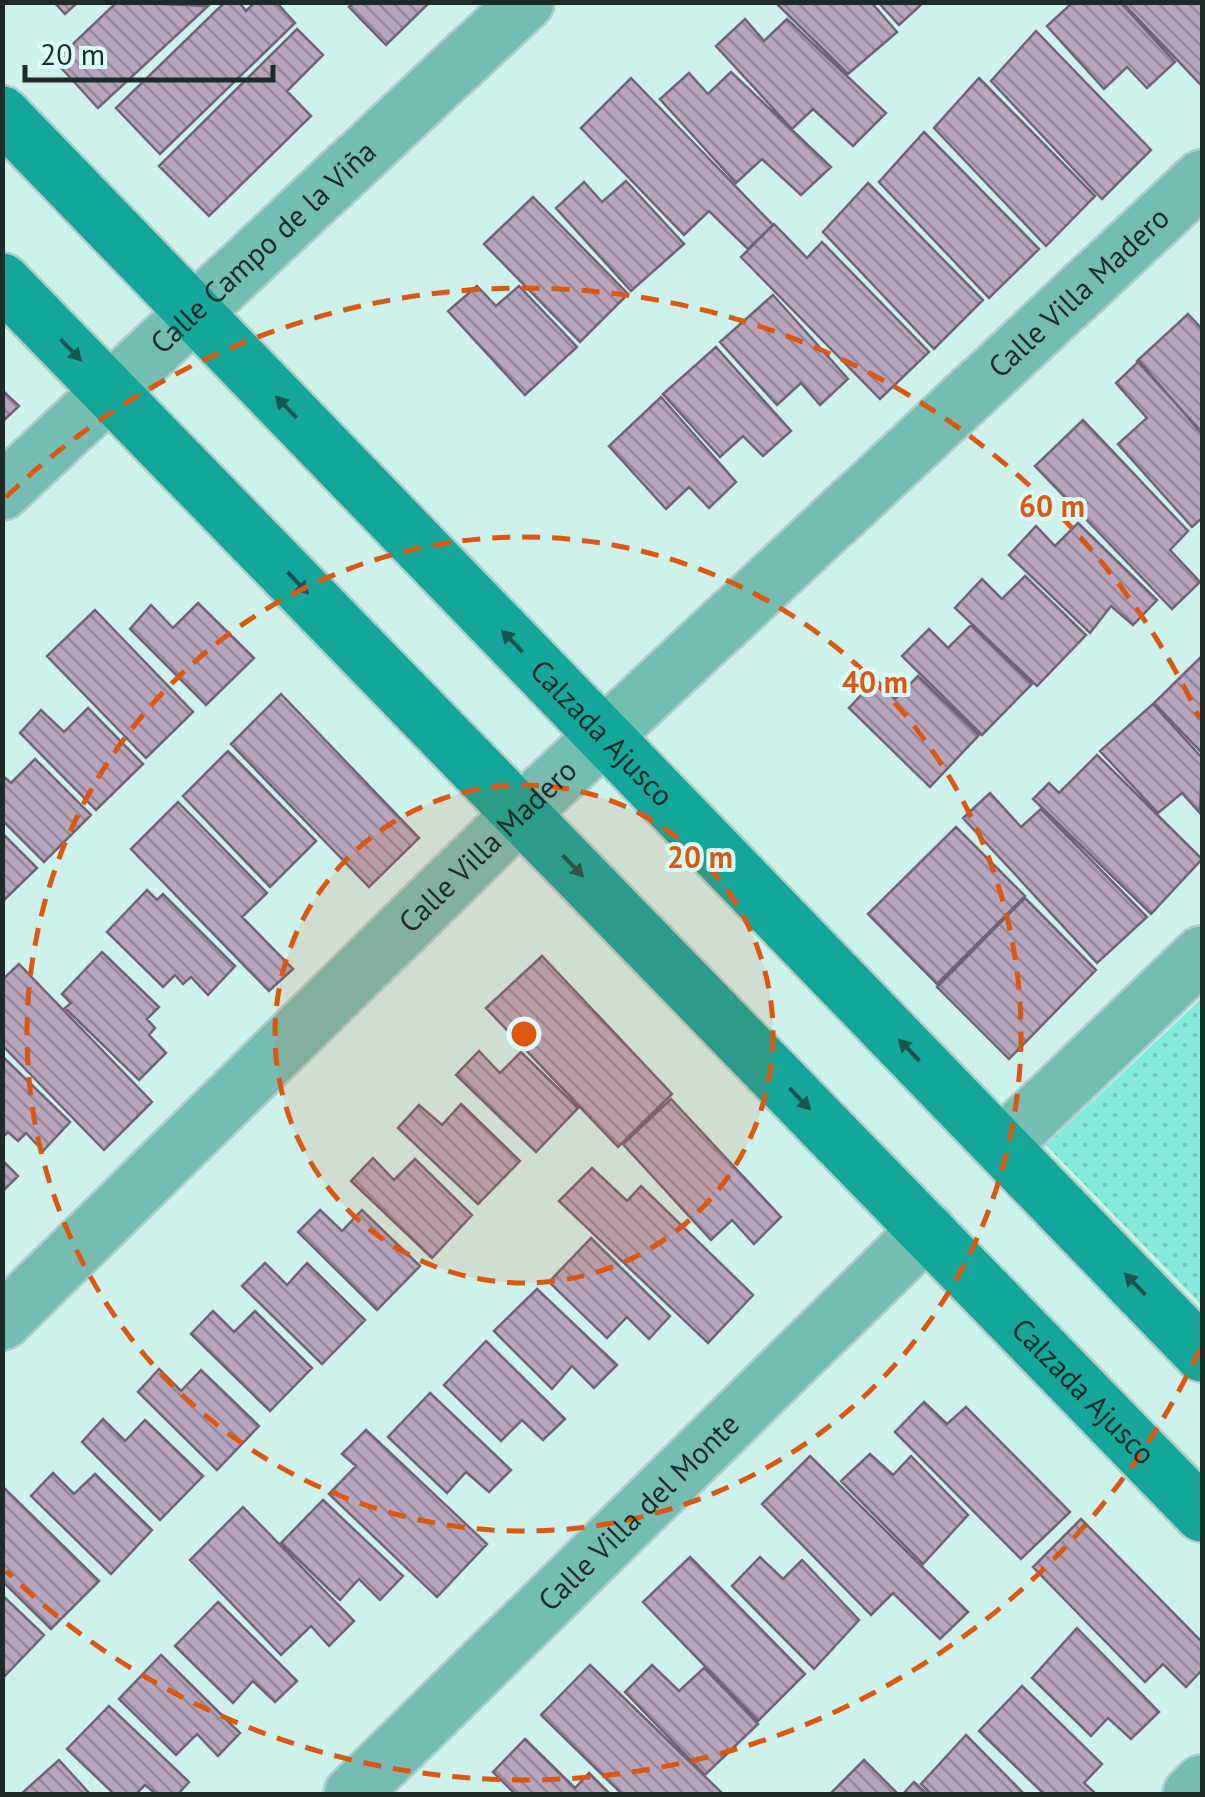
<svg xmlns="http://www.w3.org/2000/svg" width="1205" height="1797" viewBox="0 0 1205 1797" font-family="'PT Sans',sans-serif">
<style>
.park{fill:url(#park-dots)}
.building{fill:url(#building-back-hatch);stroke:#716277;stroke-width:2.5}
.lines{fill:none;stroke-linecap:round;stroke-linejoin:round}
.street-casing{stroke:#adcdc8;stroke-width:60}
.secondary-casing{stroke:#adcdc8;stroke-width:60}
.street{stroke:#74bdb3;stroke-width:55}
.secondary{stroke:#13a69a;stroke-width:55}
.oneway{fill:#195550}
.ring{fill:none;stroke:#de570d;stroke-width:5;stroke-dasharray:18 12}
.labels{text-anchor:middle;stroke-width:8;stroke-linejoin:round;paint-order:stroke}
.street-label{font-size:30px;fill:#1c2a28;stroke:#dafef9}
.centre{fill:#de570d;stroke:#dafef9;stroke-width:5}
.ring-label{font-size:30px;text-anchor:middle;font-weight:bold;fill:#de570d;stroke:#dafef9;stroke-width:8;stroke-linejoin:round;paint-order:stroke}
</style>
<defs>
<pattern id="park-dots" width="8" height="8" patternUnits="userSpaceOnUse" patternTransform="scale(2.5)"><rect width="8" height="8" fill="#86e9dd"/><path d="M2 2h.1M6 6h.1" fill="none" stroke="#73c8be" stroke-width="1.8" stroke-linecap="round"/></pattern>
<pattern id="building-back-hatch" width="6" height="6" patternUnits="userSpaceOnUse" patternTransform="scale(2.5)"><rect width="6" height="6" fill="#b6a5bc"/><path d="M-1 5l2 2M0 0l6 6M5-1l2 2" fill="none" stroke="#938799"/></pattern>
</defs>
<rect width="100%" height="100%" fill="#cdf1eb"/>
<path class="park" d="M1202,998v307l-156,-160z"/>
<path class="building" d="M54,2h24l-13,12z
M117,2l91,4 -110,102 -43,-47z
M225,2h14l7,9 9,-9h21l19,21 -135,131 -44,-46z
M354,2h76l-44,43 -37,-38z
M775,2h96l26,30 -49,42z
M878,2h46l-25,23z
M1073,2h47l55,60 -28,26 -20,-21 -23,22 -57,-63z
M1122,2h80v84z
M745,19l19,22 23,-22 99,94 -33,33 -40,-37 -21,20 -76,-83z
M297,29l26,26 -36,36 24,25 -102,100 -50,-50z
M1036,31l115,119 -49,49 -111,-118z
M731,72l100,95 -30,28 -39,-36 -26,24 -76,-84 29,-26 19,21z
M631,78l142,147 -25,24 -39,-38 -25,24 -103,-107z
M979,78l116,118 -49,50 -112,-118z
M924,132l115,117 -50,49 -110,-116z
M626,181l58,63 -53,47 -75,-83 28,-26 18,20z
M868,183l115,117 -49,49 -111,-117z
M533,197l95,97 -48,48 -96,-98z
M774,224l33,34 15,-16 107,110 -49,47 -139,-142z
M477,286l19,20 23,-20 58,61 -52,48 -77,-84z
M773,295l75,84 -28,26 -19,-22 -24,22 -57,-63z
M1188,314l14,15v103l-65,-71z
M716,347l75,84 -28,25 -20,-20 -23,21 -57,-63z
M1139,361l63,73v84l-10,9 -74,-83 29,-26 -31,-35z
M2,390l17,16 -17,16z
M661,397l75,85 -27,26 -20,-21 -23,22 -57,-63z
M1083,420l105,111 -18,19 30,32 -28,27 -137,-143z
M1078,523l79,77 -24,25 -22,-19 -21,27 -81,-78 27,-29 19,20z
M1025,576l61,59 -49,51 -82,-78 27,-29 20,20z
M198,603l56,55 -48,47 -76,-76 21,-24 22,23z
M95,610l98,102 -47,46 -99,-102z
M971,625l61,59 -50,51 -80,-79 27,-27 19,19z
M1202,656v97l-48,-50z
M918,676l61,59 -49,52 -81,-79 27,-29 19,20z
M281,694l138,144 -50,49 -138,-143z
M1153,704l49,54 -2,55 -18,-20 -24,20 -58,-62z
M88,708l55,56 -47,46 -76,-77 21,-23 23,22z
M228,751l88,90 -46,46 -87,-91z
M1097,755l105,104 -51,55 -118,-115 16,-16 10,10z
M35,759l56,56 -47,47 -42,-42v-45l9,8z
M990,793l31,34 20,-18 106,108 -50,46 -134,-145z
M178,802l89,91 -25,24 51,52 -24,22 -138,-142z
M956,827l69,69 -88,88 -69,-70z
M2,833l35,35 -35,34z
M147,890l10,10 6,-6 72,72 -27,29 -17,-18 -8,7 -8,-9 -12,12 -56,-55z
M1025,898l71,72 -87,89 -72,-72z
M102,952l57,55 -12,12 8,9 -6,7 17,18 -27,27 -74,-72 6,-5 -9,-9z
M542,956l130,138 -54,53 -132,-139z
M19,964l133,138 -48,48 -102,-105v-65z
M479,1051l21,22 21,-21 57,56 -42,44 -80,-77z
M2,1056l68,66 -27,29 -17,-18 -8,8 -10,-9 -6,6z
M671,1099l110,118 -27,27 -22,-24 -21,20 -88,-96z
M461,1104l59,57 -42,43 -80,-76 21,-23 23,20z
M373,1158l21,22 21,-21 57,56 -40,43 -81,-77z
M2,1160l16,16 -16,16z
M592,1168l35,33 14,-15 112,109 -45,48 -149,-142z
M320,1210l22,21 20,-21 58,56 -43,44 -79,-78z
M591,1238l79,78 -21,23 -22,-22 -20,21 -58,-56z
M265,1263l22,22 20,-22 58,57 -43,44 -80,-78z
M537,1289l80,76 -23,23 -22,-22 -20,23 -58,-58z
M213,1311l21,21 21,-21 57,57 -42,43 -79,-77z
M486,1341l79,78 -22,21 -21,-20 -21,21 -57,-56z
M159,1369l22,22 20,-21 58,56 -42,44 -79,-78z
M430,1393l81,77 -22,22 -23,-20 -19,21 -59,-56z
M924,1402l23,22 19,-17 104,105 -49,47 -126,-127z
M103,1419l22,22 20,-21 58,56 -43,44 -78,-78z
M366,1430l121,114 -50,53 -108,-103 27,-28 -14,-12z
M870,1454l23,21 18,-19 57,59 -45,49 -82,-83z
M810,1456l158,156 -28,27 -47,-46 -22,22 -109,-111z
M53,1473l21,21 21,-20 57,56 -41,44 -80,-78z
M2,1486l97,95 -48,48 -49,-48z
M323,1500l80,76 -23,24 -21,-21 -19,21 -59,-57z
M243,1507l111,114 -25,25 -18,-20 -30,29 -91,-95z
M1081,1519l121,123v28l-16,17 -23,-23 -18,18 -112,-115z
M690,1557l115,117 -47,47 -115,-119z
M760,1557l23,22 19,-19 57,60 -45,49 -82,-83z
M2,1595l42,40 -42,44z
M218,1602l79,79 -22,21 -22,-21 -20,22 -58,-57z
M1077,1628l82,84 -28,27 -23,-21 -17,18 -59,-58z
M161,1655l79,78 -22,23 -21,-22 -21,21 -57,-56z
M590,1665l133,129h-101l-81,-79z
M652,1665l27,26 25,-23 54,56 -53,51 -80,-83z
M1022,1686l80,78 -18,19 12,11h-52l-65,-63z
M109,1706l80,76 -11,12h-22l-11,-9 -9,9h-22l-47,-45z
M966,1735l58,59h-93l-10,-10z
M525,1739l50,49 14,-15 21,21h-95l-22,-22z
M59,1760l31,34h-69z
M864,1760l34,34h-63l-3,-2z
M914,1782l13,12h-24z"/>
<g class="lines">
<g class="street-casing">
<g id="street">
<path id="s1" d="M2,492l524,-490"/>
<path d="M1001,1146l201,-192"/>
<path id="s2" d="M2,1322l519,-509 681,-635"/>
<path id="s3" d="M352,1794l575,-564"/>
<path d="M1191,1794l11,-11"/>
</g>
</g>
<g class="secondary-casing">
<g id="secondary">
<path id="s4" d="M2,114l1200,1240"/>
<path id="s5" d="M2,281l1200,1233"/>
</g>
</g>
<use href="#street" class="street"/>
<use href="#secondary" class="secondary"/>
</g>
<defs><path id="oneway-solid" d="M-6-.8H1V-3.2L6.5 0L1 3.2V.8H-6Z" transform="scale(2.5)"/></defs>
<g class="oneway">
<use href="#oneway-solid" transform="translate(71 350) rotate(46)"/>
<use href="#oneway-solid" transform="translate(286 407) rotate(-134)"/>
<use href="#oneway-solid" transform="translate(298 583) rotate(46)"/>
<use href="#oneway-solid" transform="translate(512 641) rotate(-134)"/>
<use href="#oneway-solid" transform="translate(573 866) rotate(46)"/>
<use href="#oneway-solid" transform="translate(909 1050) rotate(-134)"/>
<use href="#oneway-solid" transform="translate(800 1099) rotate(46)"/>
<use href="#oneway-solid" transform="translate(1135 1284) rotate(-134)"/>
</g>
<circle cx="524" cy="1034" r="249" fill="#de570d" fill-opacity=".12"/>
<g class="ring">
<circle cx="524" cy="1034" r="249"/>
<circle cx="524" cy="1034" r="497"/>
<path d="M1200 1349A746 746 0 0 1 6 1571M6 497A746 746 0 0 1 1200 719"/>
</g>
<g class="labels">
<g class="street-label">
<text dy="10" stroke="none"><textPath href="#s1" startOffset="358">Calle Campo de la Viña</textPath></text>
<text dy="10" stroke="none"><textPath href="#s2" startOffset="1490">Calle Villa Madero</textPath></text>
<text dy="10" stroke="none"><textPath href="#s4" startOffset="862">Calzada Ajusco</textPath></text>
<text dy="10" stroke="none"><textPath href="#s2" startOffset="680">Calle Villa Madero</textPath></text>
<text dy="10" stroke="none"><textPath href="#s5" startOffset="1550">Calzada Ajusco</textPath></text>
<text dy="10" stroke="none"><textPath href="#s3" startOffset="402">Calle Villa del Monte</textPath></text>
</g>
</g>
<circle cx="524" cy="1034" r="15" class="centre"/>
<g class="ring-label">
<text x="1052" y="517">60 m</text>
<text x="875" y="693">40 m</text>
<text x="700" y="868">20 m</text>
</g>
<rect width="1205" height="1797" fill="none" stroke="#1c2a28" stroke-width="10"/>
<path d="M25 65v15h248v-15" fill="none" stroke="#1c2a28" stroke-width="5"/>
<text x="40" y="65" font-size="30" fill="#1c2a28" stroke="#dafef9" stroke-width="8" paint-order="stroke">20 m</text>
</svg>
